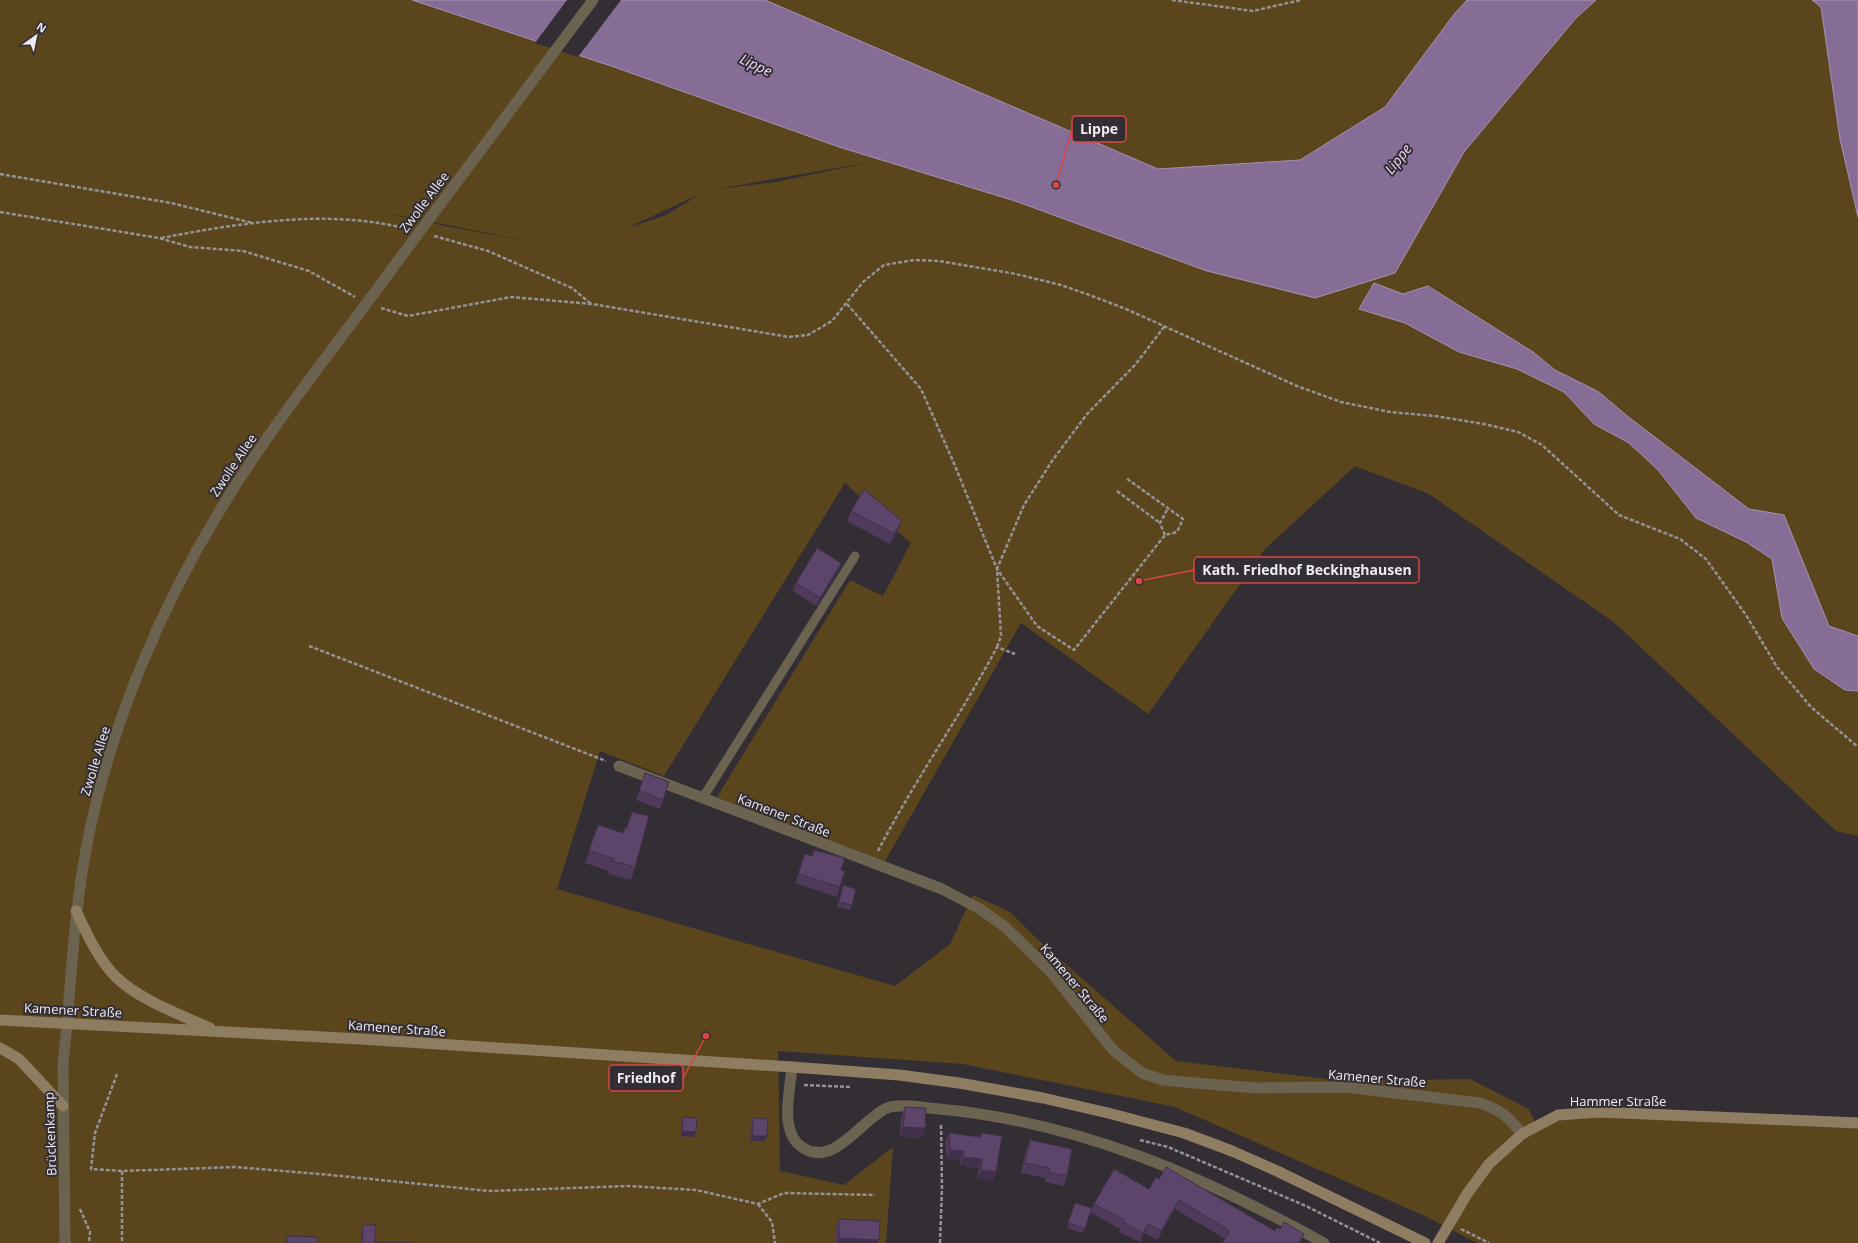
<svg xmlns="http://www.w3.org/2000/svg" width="1858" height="1243" viewBox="0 0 1858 1243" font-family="'Open Sans',sans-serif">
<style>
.green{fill:#5b451c;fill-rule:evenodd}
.water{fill:#866d96;stroke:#a693b1}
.pier{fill:#322e34}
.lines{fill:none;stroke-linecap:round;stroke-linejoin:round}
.path{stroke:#959297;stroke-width:2.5;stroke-dasharray:4 2;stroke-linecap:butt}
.service{stroke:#6c6250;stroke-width:9}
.minor{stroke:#6c6250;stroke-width:11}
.tertiary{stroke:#6c6250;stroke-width:11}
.secondary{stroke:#8e7d61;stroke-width:11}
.tertiary-bridge{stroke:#6c6250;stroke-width:11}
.wall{fill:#4f3a5b}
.shaded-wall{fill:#40304a}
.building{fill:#5c446a;stroke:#40304a}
.labels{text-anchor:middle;stroke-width:4;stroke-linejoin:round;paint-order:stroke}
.street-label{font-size:13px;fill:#efecf1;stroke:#322e34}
.water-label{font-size:14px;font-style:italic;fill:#f0d8ff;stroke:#322e34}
.leader{fill:none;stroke:#da4546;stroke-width:1.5}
.callout-dot{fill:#da4546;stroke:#322e34;stroke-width:1.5}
.callout{fill:#322e34;stroke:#da4546;stroke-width:1.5}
.callout-label{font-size:14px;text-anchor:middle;font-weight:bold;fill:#efecf1}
</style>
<rect width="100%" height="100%" fill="#322e34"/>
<path class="green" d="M0,0h412l202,67 225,80 176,54 380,72 69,-121 112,-134 20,-18h216l9,7 19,132 18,78v419l-29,-10 -45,-111 -35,-6 -123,-94 -27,-23 -44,-22 -22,-18 -105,-66 -25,8 -29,-11 -15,25 46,15 54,29 58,17 47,23 30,32 35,19 29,27 38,48 50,24 26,17 10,59 63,72 13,1v145l-22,-5 -221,-208 -186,-129 -74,-28 -90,83 -117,165 -127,-91 -137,240 -167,-66 133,-217 33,16 28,-53 -66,-60 -181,293 -64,-25 -43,138 338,97 55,-42 23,-49 37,17 26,26 140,123 168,20 126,-2 59,30 7,16 22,-10 300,7v121h-381l-52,-27 -250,-109 -212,-43 -185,-13 2,120 64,14 49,-38 -7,96h-886zM866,163l-90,19 -59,7 148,-26zM702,193l-36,22 -41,14zM381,212h1l146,29 -83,-15z
M765,0h702l-12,13 -70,94 -85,53 -142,9z"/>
<path class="water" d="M412,0h353l393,169 142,-9 85,-53 70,-94 12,-13h129l-20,18 -112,134 -69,121 -80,25 -108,-27 -192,-70 -176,-54 -225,-80z
M1812,0h46v217l-18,-78 -19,-132z
M1374,283l29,11 25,-8 105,66 22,18 44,22 27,23 123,94 35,6 45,111 29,10v55l-13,-1 -31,-21 -32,-51 -10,-59 -26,-17 -50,-24 -38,-48 -29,-27 -35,-19 -30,-32 -47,-23 -58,-17 -54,-29 -46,-14z"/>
<path class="pier" d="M567,0h54l-43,57 -43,-14z"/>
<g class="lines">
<path class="path" d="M1172,0l81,11 48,-11
M0,174l171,29 82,20
M0,212l159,26 31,9 53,4 66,20 46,26
M434,236l54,15 84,37 19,16
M161,238c79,-15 164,-29 243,-10
M847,304l74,85 32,72 44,108 40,57 37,24 91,-115 12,-3 6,-13 -57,-41
M381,308l27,8 103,-19 81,7 197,33 19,-2 24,-14 31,-39 21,-17 30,-5 25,1 77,13 45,11 31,11 34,13 171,77 44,16 49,10 45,4 49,8 34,8 24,13 77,70 61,24 26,20 40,56 31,52 34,40 47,40
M1117,491l43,32
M1165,535l-5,-12 8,-15
M309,646l297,115
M997,647l4,-11 -4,-67 27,-64 28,-44 35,-47 48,-49 29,-38
M878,851c36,-70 82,-134 119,-204l18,7
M117,1074l-22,59 -4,36 31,2 113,-4 96,8 158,16 139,-5 68,4 62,14 26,-11 91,2
M804,1085l47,2
M1140,1140l28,7 138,59 74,37
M122,1171v72
M758,1204l14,18 3,21
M80,1209l10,23 -1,11
M1461,1229l28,14
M940,1243l2,-56 -1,-63"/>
<path class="service" d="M702,799l153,-243"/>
<path class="minor" d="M619,766l323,123 38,20 24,17 47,46 62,78 29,23 21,7 20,2 74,6 88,-1 135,16c21,7 29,14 42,31
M792,1067c-2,24 -14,68 13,82 30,17 57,-30 82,-41 12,-5 38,0 52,1 140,13 263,67 385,134
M65,1243l-2,-179 4,-39"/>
<path class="tertiary" d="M67,1025c5,-64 9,-128 22,-191 23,-111 71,-225 130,-322 52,-87 118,-167 178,-250"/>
<path class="secondary" d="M76,911c11,23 22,48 40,66 22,22 65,38 94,51
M0,1020l361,19 431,28 107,8 60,8 84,15 65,15 76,20 48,18 45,20 148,72
M0,1048l19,11 44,47
M1438,1243l29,-49 22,-30 33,-30 36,-19 41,-3 259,11"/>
<path class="tertiary-bridge" d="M397,262l196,-262"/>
</g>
<path class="wall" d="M851,511l47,20 -8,13 -43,-23z
M841,563l-3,9 -22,34 -23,-15 3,-8z
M645,773l18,27 -3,9 -24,-9z
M632,812l3,55 -4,13 -23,-6 1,-3 -24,-8 13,-38 25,8 3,-5z
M814,850l27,20 -1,17 -3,10 -42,-14 10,-29 7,2z
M843,885l9,20 -2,5 -13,-3z
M905,1107l20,21 -3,10 -22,-1 1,-20z
M683,1117l11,20 -13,-1v-14z
M753,1118l14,18 -2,5h-15l1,-18z
M949,1133l31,4 1,-4 12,48 -16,-2 2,-11 -19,-2v-6l-13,-1 -2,-17z
M1030,1140l37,36 -3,10 -19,-4v-4l-24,-5 5,-23z
M1149,1189l126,42 5,-2 24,5 -79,5 -50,-30 -17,31 -14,-7 -4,9 -21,-10 1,-3 -29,-16 3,-9z
M1075,1203l17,5 -9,25 -16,-5z
M839,1219l40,21 -1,3h-42v-16z
M363,1225l12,17 37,1h-51v-13z
M287,1236l30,7h-31z"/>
<path class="shaded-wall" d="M902,521l-4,10 -8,13 4,-10z
M841,563l-3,9 -22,34 4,-8z
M903,1127l22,1 -3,10 -22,-1z
M682,1131l14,1 -2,5 -13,-1z
M752,1136h15l-2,5h-15z
M950,1150l14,1 -4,9 -13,-1z
M963,1157l19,2 -3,9 -19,-2z
M981,1170l15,2 -3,9 -16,-2z
M1179,1200l-4,9 -17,31 3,-9z
M1148,1224l-8,18 3,-9z
M1304,1234l-3,9h-2z
M839,1238l40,2 -1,3h-41z"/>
<path class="building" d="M864,489l38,32 -8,13 -43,-23z
M817,548l24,15 -21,35 -24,-15z
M645,773l24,9 -6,18 -24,-9z
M632,812l17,4 -14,51 -22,-6 1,-2 -25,-9 9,-25 25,8 2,-5h2z
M814,850l31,8 -4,12 4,1 -5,16 -42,-13 7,-20 7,2z
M843,885l13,4 -4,16 -13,-3z
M905,1107l21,1 -1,20 -22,-1z
M683,1117l14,1 -1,14 -14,-1z
M753,1118l15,1 -1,17h-15z
M949,1133l32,4v-4l21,3 -6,36 -15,-2 1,-11 -19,-2 1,-6 -14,-1z
M1030,1140l42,9 -5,27 -19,-4 1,-4 -24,-5z
M1166,1167l109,64 2,-4 3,2 4,-7 20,12 -5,9h-77l8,-12 -51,-31 -18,31 -13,-7 -5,9 -20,-11 1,-2 -30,-16 20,-35 35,20 7,-12 3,2z
M1075,1203l17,5 -7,20 -17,-5z
M839,1219l41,2 -1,19 -40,-2z
M363,1225h13l-1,17 37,1h-50z
M287,1236l30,1v6h-30z"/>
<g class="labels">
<g class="street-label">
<text transform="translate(424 202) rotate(-53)" y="5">Zwolle Allee</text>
<text transform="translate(233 465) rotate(-56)" y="5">Zwolle Allee</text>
<text transform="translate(95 761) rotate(-73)" y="5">Zwolle Allee</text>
<text transform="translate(784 815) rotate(21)" y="5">Kamener Straße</text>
<text transform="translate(1075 983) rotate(50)" y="5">Kamener Straße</text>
<text transform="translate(73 1010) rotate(3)" y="5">Kamener Straße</text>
<text transform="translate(397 1028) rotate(4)" y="5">Kamener Straße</text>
<text transform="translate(1377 1078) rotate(5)" y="5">Kamener Straße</text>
<text x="1618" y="1106">Hammer Straße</text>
<text transform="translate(50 1134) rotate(-92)" y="5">Brückenkamp</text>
</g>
<g class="water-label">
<text transform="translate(756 65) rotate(25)" y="5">Lippe</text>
<text transform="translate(1398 159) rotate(-52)" y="5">Lippe</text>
</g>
</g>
<path class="leader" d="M1056 185L1072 129M1139 581L1194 570M706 1036L683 1078"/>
<g class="callout-dot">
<circle cx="1056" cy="185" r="4"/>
<circle cx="1139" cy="581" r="4"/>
<circle cx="706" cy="1036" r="4"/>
</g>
<g class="callout">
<rect x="1072" y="116" width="54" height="26" rx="4"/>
<rect x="1194" y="557" width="225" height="26" rx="4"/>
<rect x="609" y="1065" width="74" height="26" rx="4"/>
</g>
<g class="callout-label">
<text x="1099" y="134">Lippe</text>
<text x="1307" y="575">Kath. Friedhof Beckinghausen</text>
<text x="646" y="1083">Friedhof</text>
</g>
<g transform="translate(36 36) rotate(33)" stroke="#322e34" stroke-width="3" paint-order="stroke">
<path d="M0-3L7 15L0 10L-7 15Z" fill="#efecf1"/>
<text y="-6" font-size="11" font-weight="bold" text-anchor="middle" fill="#efecf1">N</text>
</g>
</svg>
